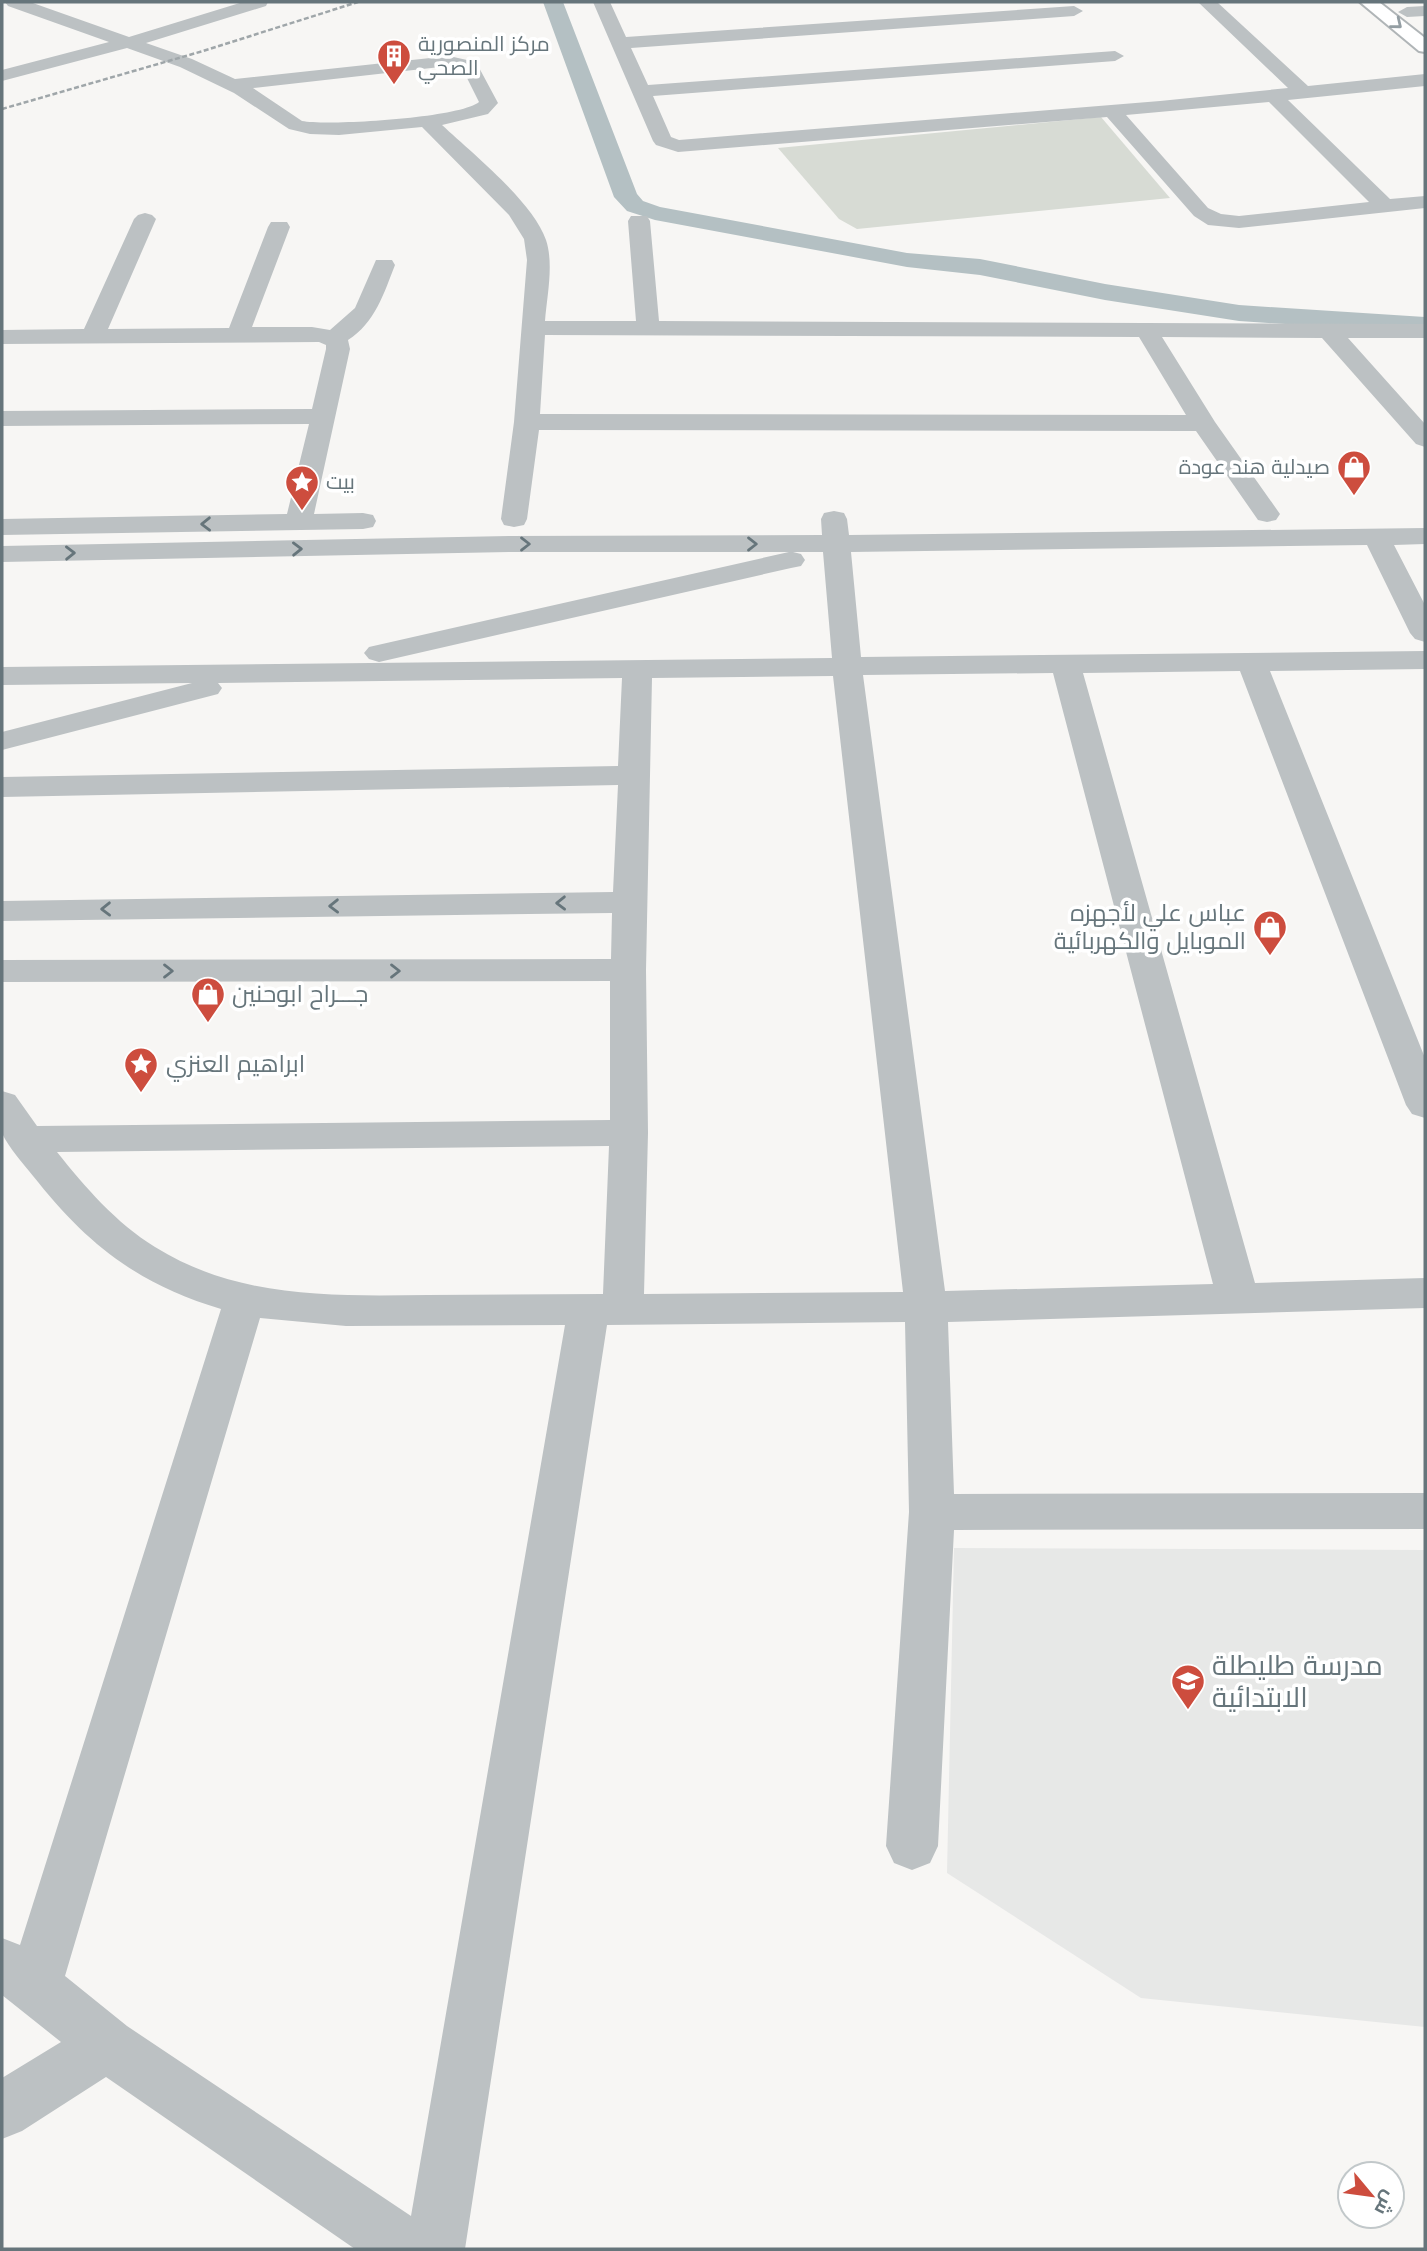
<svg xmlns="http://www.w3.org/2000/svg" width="1427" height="2251" viewBox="0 0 1427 2251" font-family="Quicksand,Cairo,sans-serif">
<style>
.built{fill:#e7e8e7}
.green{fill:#d7dbd4}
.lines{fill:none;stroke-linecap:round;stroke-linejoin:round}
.canal{fill:#b4c0c3;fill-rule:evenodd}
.major-casing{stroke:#b0b5b7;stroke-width:4}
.minor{fill:#bcc1c3;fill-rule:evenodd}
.major{fill:#fff;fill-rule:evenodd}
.rail{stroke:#9fa6a9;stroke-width:2.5;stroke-dasharray:5 2.5;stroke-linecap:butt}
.oneway{stroke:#949ea3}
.oneway2{stroke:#66757b}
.labels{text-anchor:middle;stroke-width:7;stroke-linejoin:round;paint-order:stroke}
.far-poi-label{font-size:21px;fill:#66757b;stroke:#fff;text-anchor:start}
.poi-label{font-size:24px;fill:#66757b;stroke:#fff;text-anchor:start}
.near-poi-label{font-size:28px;fill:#66757b;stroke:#fff;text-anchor:start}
</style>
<rect width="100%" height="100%" fill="#f7f6f4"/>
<path class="built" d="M954,1548l471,2v477l-284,-29 -194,-125z"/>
<path class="green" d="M1101,117l69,81 -313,31 -18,-10 -61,-71z"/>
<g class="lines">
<path class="canal" d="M543,2h20l74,192 6,7 17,6 247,46 73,6 125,25 134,21 186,12v16l-186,-12 -134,-21 -125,-25 -73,-8 -252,-47 -28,-9 -13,-14z"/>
<g class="major-casing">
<path id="major" d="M1360,2h19l46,36v14l-6,-1z"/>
</g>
<path class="minor" d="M5,2h25l99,35 114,-35h25l-2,4 -120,37 46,16 43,20 214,-23 27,6 22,41 -10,11 -46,11c30,28 91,77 104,115 8,24 1,56 -1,81h91l-8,-100 3,-5h16l3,5 9,100 766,3v14h-77l77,86v23l-9,-3 -94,-106 -160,-1 53,85 65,92 -4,6 -9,2 -9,-2 -62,-89 -657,-1 -12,89 -3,6 -10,2 -10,-2 -3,-6 13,-97 13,-162 -3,-21 -15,-24 -87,-88 -83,8 -29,-1 -21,-5 -55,-36 -54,-26 -53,-19 -125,33v-11l107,-28 -101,-36zM449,66l14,4 16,32c-19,16 -150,24 -177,19l-49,-33zM545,335l594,2 47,78 -646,-1z
M593,2h17l16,35 448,-31 9,5 -9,5 -443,32 17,37 467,-34 9,5 -9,5 -462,35 18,41 8,3 481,-39 128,-13 -90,-86h19l91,84 117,-12v12l-137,14 102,99 35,-3v12l-186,20 -31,-3 -14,-9 -87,-99 -429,35 -22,-7 -3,-4zM1269,102l100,100 -130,14 -18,-2 -13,-6 -82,-93z
M1425,6v10l-18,1 -9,-5 9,-5z
M145,213l7,2 4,4 -48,110 121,-1 39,-101 3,-5h16l3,5 -38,100h60l18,3 25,-22 21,-48h16l3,5c-11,28 -20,58 -47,75l2,9 -36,165 49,-1 10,2 3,6 -3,6 -10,2 -361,6v-16l285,-5 22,-90 -307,2v-15l310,-2 14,-60v-4l-7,-3 -317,2v-14l82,-1 50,-110 4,-4z
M834,511l10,2 3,6 2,16 576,-7v16l-31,1 31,60v37l-10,-3 -5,-6 -43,-88 -516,7 10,105 564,-6v18l-155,2 155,387v60l-13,-4 -6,-9 -166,-434 -157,2 172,610 170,-5v30l-477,14 6,172 471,-1v36l-471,1 -16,316 -8,17 -18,7 -18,-7 -8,-17 23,-334 -4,-190 -298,3 -142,924h-110l-249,-172 -84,54 -20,8v-61l59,-36 -59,-47v-57l18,7 201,-636c-80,-24 -131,-62 -183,-127 -12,-15 -24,-28 -33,-43l-3,-6v-42l13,4 22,31 573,-6v-139l-608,1v-22l609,-1 1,-46 -610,8v-20l611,-9 5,-107 -616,12v-20l616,-11 4,-88 -404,5 4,5 -4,6 -216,56v-18l190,-49 -190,2v-18l830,-9 -9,-106h-30l8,2 4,6 -4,6 -10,2 -412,94 -10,-3 -5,-6 5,-6 420,-95h-280l-507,10v-16l507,-10 313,-1 -1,-16 3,-6zM1053,673l160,611 -268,7 -82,-616zM833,676l70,616 -259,2 4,-161 -2,-163 6,-292zM609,1146l-6,148c-59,0 -117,1 -175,1 -94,1 -190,4 -273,-48 -39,-24 -70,-60 -98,-95zM260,1318l86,8 219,-1 -154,891 -284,-190 -62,-50z"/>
<use href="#major" class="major"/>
<path class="rail" d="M2,109l201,-58 155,-49"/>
</g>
<defs><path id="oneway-chevron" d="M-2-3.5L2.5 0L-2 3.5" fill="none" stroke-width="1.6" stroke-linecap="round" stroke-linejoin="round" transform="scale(1.75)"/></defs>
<use class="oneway" href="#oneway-chevron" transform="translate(1397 24) rotate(39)"/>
<g class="oneway2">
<use href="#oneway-chevron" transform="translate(206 524) rotate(179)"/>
<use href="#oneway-chevron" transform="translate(525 544)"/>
<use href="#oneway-chevron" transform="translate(752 544)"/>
<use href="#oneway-chevron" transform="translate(297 549) rotate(-1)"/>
<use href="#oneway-chevron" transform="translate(70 553) rotate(-1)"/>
<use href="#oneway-chevron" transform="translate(561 903) rotate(179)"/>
<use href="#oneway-chevron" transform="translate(334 906) rotate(179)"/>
<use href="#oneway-chevron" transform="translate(106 909) rotate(179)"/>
<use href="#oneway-chevron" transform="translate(168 971)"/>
<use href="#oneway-chevron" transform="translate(395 971)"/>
</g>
<defs>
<g id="building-pin" transform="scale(1.75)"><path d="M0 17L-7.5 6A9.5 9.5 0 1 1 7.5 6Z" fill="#cd4d3e" stroke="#fff"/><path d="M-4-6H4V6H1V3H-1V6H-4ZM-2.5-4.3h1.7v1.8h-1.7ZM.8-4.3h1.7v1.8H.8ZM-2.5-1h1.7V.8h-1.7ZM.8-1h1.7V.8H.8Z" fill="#fff"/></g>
<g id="shop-pin" transform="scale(1.75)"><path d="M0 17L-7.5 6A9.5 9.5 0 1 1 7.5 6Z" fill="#cd4d3e" stroke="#fff"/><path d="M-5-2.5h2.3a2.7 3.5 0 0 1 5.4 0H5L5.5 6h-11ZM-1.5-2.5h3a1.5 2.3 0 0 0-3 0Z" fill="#fff"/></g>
<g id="sight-pin" transform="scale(1.75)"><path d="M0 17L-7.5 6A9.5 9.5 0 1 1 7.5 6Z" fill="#cd4d3e" stroke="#fff"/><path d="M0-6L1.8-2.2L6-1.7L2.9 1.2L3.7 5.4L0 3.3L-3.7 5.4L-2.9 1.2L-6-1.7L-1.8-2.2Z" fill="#fff"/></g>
<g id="school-pin" transform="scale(1.75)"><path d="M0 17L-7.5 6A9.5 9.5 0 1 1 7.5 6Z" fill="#cd4d3e" stroke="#fff"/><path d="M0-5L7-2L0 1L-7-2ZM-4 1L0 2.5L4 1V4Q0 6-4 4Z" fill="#fff"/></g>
</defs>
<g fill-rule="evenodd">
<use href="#building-pin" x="394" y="56"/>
<use href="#shop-pin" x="1354" y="467"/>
<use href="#sight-pin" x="302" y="482"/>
<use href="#shop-pin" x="1270" y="927"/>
<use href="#shop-pin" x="208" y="994"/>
<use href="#sight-pin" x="141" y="1064"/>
<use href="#school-pin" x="1188" y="1681"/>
</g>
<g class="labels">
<g class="far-poi-label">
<text x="418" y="51">مركز المنصورية<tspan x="418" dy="24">الصحي</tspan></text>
<text x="1330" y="474" text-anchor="end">صيدلية هند عودة</text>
<text x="326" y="489">بيت</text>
</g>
<g class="poi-label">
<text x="1246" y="921" text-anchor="end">عباس علي لأجهزه<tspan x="1246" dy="28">الموبايل والكهربائية</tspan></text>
<text x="232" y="1002">جـــراح ابوحنين</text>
<text x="166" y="1072">ابراهيم العنزي</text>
</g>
<g class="near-poi-label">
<text x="1212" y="1675">مدرسة طليطلة<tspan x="1212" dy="32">الابتدائية</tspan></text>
</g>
</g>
<rect width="1427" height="2251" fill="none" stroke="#66757b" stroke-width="7"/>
<g transform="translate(1371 2195) rotate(119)"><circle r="33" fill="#ffffff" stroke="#c2c8ca" stroke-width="2"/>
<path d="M0-5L12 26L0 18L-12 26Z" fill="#cd4d3e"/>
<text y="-10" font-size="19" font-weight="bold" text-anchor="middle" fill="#66757b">ش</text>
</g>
</svg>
